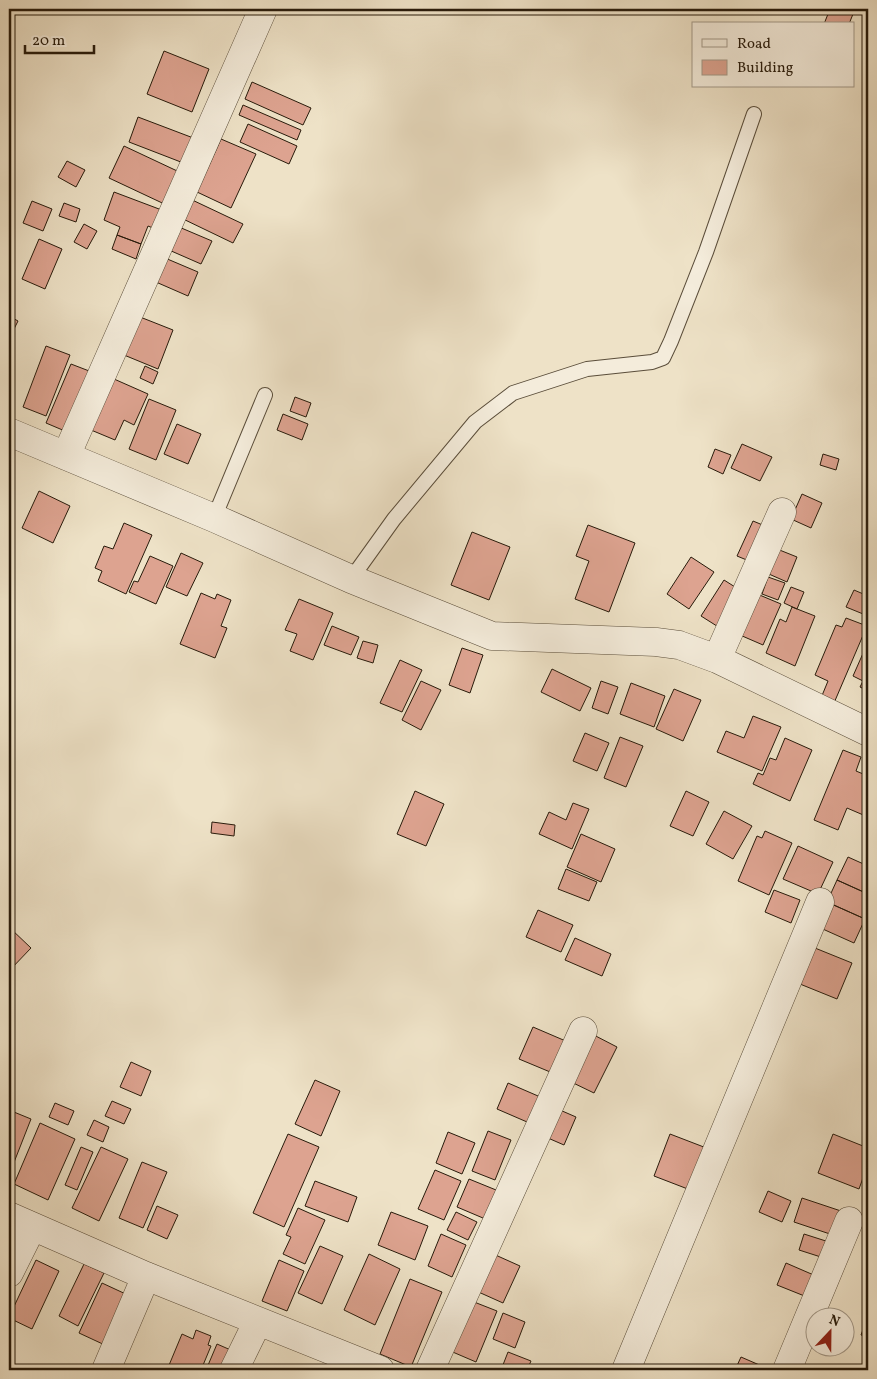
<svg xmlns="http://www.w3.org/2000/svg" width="877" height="1379" viewBox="0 0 877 1379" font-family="Vollkorn,serif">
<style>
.building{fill:#dda390;stroke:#281b0b}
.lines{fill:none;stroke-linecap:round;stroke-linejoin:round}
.service-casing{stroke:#5a4d3a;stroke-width:16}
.minor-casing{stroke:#5a4d3a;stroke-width:29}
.service{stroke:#f4ecdb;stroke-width:14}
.minor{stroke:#f4ecdb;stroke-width:28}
</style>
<rect width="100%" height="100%" fill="#eee2c7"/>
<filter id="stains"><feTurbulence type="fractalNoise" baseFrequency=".004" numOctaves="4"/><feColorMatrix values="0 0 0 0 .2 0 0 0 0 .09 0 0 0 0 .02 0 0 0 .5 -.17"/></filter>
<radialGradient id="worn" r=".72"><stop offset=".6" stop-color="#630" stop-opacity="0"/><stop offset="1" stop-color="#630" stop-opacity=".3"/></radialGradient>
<path class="building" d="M830,9h25l-6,15h-25z
M164,51l45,18 -17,43 -45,-18z
M252,82l59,26 -8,17 -58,-26z
M243,105l58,25 -4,10 -58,-25z
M138,117l58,22 -10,25 -57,-22z
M248,124l49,22 -8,18 -49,-22z
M221,139l35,15 -25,54 -34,-16z
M124,146l66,31 -15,32 -66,-31z
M67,161l18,9 -9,17 -18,-10z
M114,192l53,20 -7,19 -12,-5 -7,18 -24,-9 3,-8 -16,-7z
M188,198l55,26 -10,19 -54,-26z
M32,201l20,8 -9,22 -20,-8z
M64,203l16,6 -4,13 -17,-6z
M84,224l13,7 -10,18 -13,-7z
M179,227l33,14 -11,23 -32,-14z
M117,235l24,9 -5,15 -24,-10z
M39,239l23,10 -17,40 -23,-10z
M165,258l33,14 -10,24 -39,-17z
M135,315l38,15 -15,39 -34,-14z
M9,316l9,5 -9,18z
M46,346l24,9 -24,61 -23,-9z
M71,364l26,10 -25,60 -26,-11z
M145,366l13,6 -5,12 -13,-6z
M114,379l34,15 -14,31 -10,-5 -9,20 -24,-10z
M295,397l16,6 -5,14 -16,-6z
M149,399l27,11 -20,50 -27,-11z
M283,414l25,10 -6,16 -25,-10z
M177,424l24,10 -13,30 -24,-10z
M742,444l30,13 -12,24 -29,-13z
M715,449l16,6 -8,19 -15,-7z
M823,454l16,5 -3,11 -16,-5z
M39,491l31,15 -17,37 -31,-15z
M802,494l20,9 -11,25 -20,-9z
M753,521l17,7 -16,35 -17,-7z
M124,523l28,12 -26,59 -28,-13 4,-10 -7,-3 9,-22 9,3z
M588,525l47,18 -26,69 -34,-13 14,-38 -13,-5z
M472,532l38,15 -21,53 -38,-15z
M772,547l25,10 -10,25 -25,-11z
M181,553l22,10 -16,33 -21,-9z
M150,556l23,10 -17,38 -27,-12 5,-11 4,1z
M691,557l23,15 -25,37 -22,-15z
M768,577l17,6 -7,17 -16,-6z
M724,580l19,12 -23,36 -19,-12z
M791,587l13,5 -7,17 -13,-6z
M854,590l14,6v20l-22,-9z
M750,591l31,13 -18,41 -30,-13z
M201,593l14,6 2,-5 14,6 -10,26 6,2 -12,30 -35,-14z
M299,599l34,14 -20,47 -23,-9 7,-17 -12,-4z
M792,607l23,9 -20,50 -29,-13 14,-34 6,3z
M846,618l21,8 -33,77 -13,-5 7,-17 -13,-6 21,-50 6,2z
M332,626l27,11 -8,18 -27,-10z
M363,641l15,4 -5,18 -16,-5z
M868,642v49l-8,-4 3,-6 -10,-5z
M462,648l21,7 -13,38 -21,-8z
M400,660l22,10 -20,42 -22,-9z
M552,669l39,19 -11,23 -39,-19z
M421,681l20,9 -20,40 -19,-10z
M601,681l17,6 -10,27 -16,-6z
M631,683l34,13 -11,31 -34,-13z
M674,689l27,11 -18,41 -27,-12z
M753,716l28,11 -19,44 -45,-19 9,-21 18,7z
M585,733l24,10 -12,28 -24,-10z
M620,737l23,9 -17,41 -22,-9z
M785,738l27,12 -22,51 -37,-17 5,-11 5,2 7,-17 6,2z
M843,750l18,7 -5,14 12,5v41l-21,-9 -9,22 -24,-10z
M415,791l29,13 -18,42 -29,-12z
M686,791l23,11 -16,34 -23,-10z
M573,803l16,6 -17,40 -33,-15 10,-22 17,8z
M724,811l28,15 -19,33 -27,-15z
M212,822l23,3 -1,11 -23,-3z
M765,831l27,12 -23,52 -31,-14 19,-45 5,2z
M581,834l34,15 -14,33 -34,-15z
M798,846l35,16 -15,32 -35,-15z
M848,857l20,9v28l-31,-14z
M566,869l31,13 -8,19 -31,-12z
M837,880l31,14v17l-3,8 -38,-17z
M774,890l26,10 -9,23 -26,-11z
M827,902l38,17 -11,24 -38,-17z
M538,910l35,15 -12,27 -35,-15z
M10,928l21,20 -22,23v-41z
M575,938l36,16 -9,22 -37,-16z
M810,946l42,17 -15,36 -42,-17z
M533,1027l35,15 -13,32 -36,-15z
M588,1032l29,15 -23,46 -29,-14z
M131,1062l20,9 -10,25 -21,-9z
M315,1080l25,11 -19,45 -26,-12z
M508,1083l37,16 -11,26 -37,-16z
M112,1101l19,8 -7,15 -19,-8z
M55,1103l19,8 -6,14 -19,-8z
M553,1107l23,10 -12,28 -23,-10z
M9,1110l22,9 -20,51 -2,-1z
M94,1120l15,7 -6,15 -16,-7z
M40,1123l35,16 -27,61 -34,-16z
M488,1131l23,9 -16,40 -23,-9z
M448,1132l27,11 -13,31 -26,-11z
M288,1134l31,13 -35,80 -31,-14z
M670,1134l39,15 -16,42 -39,-15z
M833,1134l35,14v16l-9,25 -41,-16z
M81,1147l12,5 -16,38 -12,-5z
M101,1147l27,12 -29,62 -27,-13z
M142,1162l25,10 -24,56 -24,-10z
M435,1170l26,11 -17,39 -26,-11z
M469,1179l32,13 -11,29 -33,-14z
M315,1181l42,16 -9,25 -43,-16z
M768,1191l23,10 -9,21 -23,-10z
M802,1198l45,15 -8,24 -45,-15z
M157,1206l21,9 -11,24 -20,-9z
M298,1208l27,12 -20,44 -22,-10 8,-17 -5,-2z
M391,1212l37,14 -13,34 -37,-15z
M456,1212l21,10 -9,18 -21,-10z
M9,1227l8,4 -8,16z
M441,1234l25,11 -14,32 -24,-11z
M804,1234l25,8 -5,16 -25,-8z
M320,1246l23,10 -21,48 -24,-11z
M491,1253l29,13 -17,37 -29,-13z
M369,1254l31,15 -25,56 -31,-15z
M36,1260l23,11 -27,58 -23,-11v-1z
M279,1260l25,11 -17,40 -25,-10z
M786,1263l30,13 -9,21 -30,-12z
M84,1264l20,9 -26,53 -19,-10z
M410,1279l32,13 -31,75 -31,-13z
M102,1283l28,13 -23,50 -28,-13z
M469,1300l28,11 -21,51 -28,-12z
M503,1313l22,9 -10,26 -22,-9z
M868,1316v21l-7,-2z
M196,1330l15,6 -3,9 3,1 -10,24h-34l15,-36 11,5z
M217,1344l16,7 -8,19h-19z
M508,1352l23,9 -4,9h-26z
M741,1357l23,10 -2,3h-27z"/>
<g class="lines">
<g class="service-casing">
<path id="service" d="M214,518l51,-123
M351,579l43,-60 81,-97 38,-29 74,-24 65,-7 11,-4 8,-17 35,-89 48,-138"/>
</g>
<g class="minor-casing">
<path id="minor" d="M9,432l205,86 137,61 141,57 164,6 23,3 38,14 151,73
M66,456l197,-447
M717,659l65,-147
M9,1216l137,60 234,94
M9,1273l23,-46
M106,1370l40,-94
M234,1370l24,-49
M430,1370l153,-339
M626,1370l194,-468
M787,1370l62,-149"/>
</g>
<use href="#service" class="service"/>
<use href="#minor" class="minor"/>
</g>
<rect width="877" height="1379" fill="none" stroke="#eee2c7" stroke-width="30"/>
<rect x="10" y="10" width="857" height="1359" fill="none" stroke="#281b0b" stroke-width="2.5"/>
<rect x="15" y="15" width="847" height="1349" fill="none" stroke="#281b0b"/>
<rect x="692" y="22" width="162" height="65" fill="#f4ecdb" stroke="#a29888"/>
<rect x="702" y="39" width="25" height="8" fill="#f4ecdb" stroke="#a29888"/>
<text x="737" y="48" font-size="15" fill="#281b0b">Road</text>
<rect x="702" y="60" width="25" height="15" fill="#dda390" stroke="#a29888"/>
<text x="737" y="72" font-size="15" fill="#281b0b">Building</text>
<g transform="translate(830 1332) rotate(22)"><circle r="24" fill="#f4ecdb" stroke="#a29888"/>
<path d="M0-4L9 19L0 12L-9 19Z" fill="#8f2418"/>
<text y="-8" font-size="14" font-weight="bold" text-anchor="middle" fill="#281b0b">N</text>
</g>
<path d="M25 45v8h69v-8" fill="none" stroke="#281b0b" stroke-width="2.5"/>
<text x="32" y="45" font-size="15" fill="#281b0b" stroke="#f4ecdb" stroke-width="4" paint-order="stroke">20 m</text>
<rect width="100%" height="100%" filter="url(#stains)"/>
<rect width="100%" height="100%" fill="url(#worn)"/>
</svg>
